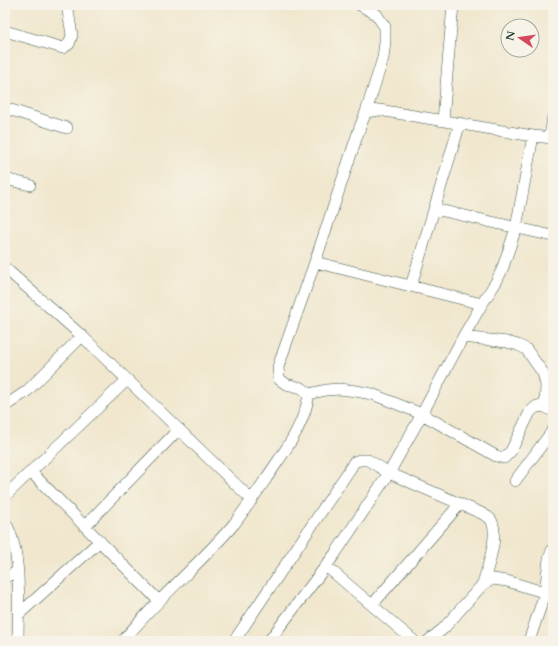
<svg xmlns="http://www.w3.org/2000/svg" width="558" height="646" viewBox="0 0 558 646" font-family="Cardo,serif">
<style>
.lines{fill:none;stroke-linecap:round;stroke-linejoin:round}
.street-casing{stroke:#3e564b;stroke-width:12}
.street{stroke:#fff;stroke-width:11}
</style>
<rect width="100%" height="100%" fill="#f7f3e8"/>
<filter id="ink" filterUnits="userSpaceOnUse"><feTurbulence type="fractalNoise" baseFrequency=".025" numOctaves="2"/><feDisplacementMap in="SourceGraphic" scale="8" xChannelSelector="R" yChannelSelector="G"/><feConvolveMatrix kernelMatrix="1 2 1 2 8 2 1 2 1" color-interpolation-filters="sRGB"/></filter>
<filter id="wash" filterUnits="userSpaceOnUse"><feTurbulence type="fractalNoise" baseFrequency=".012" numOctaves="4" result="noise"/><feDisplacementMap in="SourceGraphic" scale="16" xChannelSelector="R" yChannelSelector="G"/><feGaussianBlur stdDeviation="0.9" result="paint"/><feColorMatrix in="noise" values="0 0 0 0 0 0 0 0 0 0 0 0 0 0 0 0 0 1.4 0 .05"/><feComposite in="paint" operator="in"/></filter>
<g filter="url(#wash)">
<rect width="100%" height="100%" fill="#f0e7ce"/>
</g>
<g filter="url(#ink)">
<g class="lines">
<g class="street-casing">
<path id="street" d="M360,5l16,9 9,13v15l-2,16 -17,54
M5,31l58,17 6,-4 3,-9 -5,-30
M5,108l62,20
M443,120l10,-115
M550,137l3,-20
M5,179l25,6
M435,209l118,27
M315,262l167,42
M5,268l77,68 170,164
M411,286l49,-163
M463,337l44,5 11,3 8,4 17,24 3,12 -1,22
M309,394l17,-4 13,-1 17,2 16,3 50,20 74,42 8,2 7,-7 19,-39 7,-6 8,1 8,4
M5,406l22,-15 55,-55
M31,472l128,129
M515,481l38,-51
M5,496l122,-116
M5,522c18,30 13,84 13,119
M85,526l94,-97
M326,566l88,75
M5,577l12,-5
M372,605l88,-101
M18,615l82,-74
M123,641c34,-42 76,-76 111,-117 14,-18 27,-38 40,-57 16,-23 31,-46 35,-73l-7,-6 -16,-4 -7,-5 -1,-12 37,-105 45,-135 6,-15 13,-2 154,26 20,2
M234,641l116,-172 4,-7 6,-2h8l21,13 92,40c3,2 8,4 10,7 9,14 -4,48 -8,64
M269,641l66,-87 54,-81 33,-59 41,-77 19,-33 14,-22 6,-12 14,-42 17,-92
M428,641l15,-12 40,-45 10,-5 14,2 46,14
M529,641l16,-48 4,-34 4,-11"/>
</g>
<use href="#street" class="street"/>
</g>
</g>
<rect width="558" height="646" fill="none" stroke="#f7f3e8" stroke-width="20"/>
<g transform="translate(520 38) rotate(283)"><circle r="19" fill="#f7f3e8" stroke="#a1aaa0"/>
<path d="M0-3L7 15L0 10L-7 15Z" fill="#d1495b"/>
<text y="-6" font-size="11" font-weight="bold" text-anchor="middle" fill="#1f3d34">N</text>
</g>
</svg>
